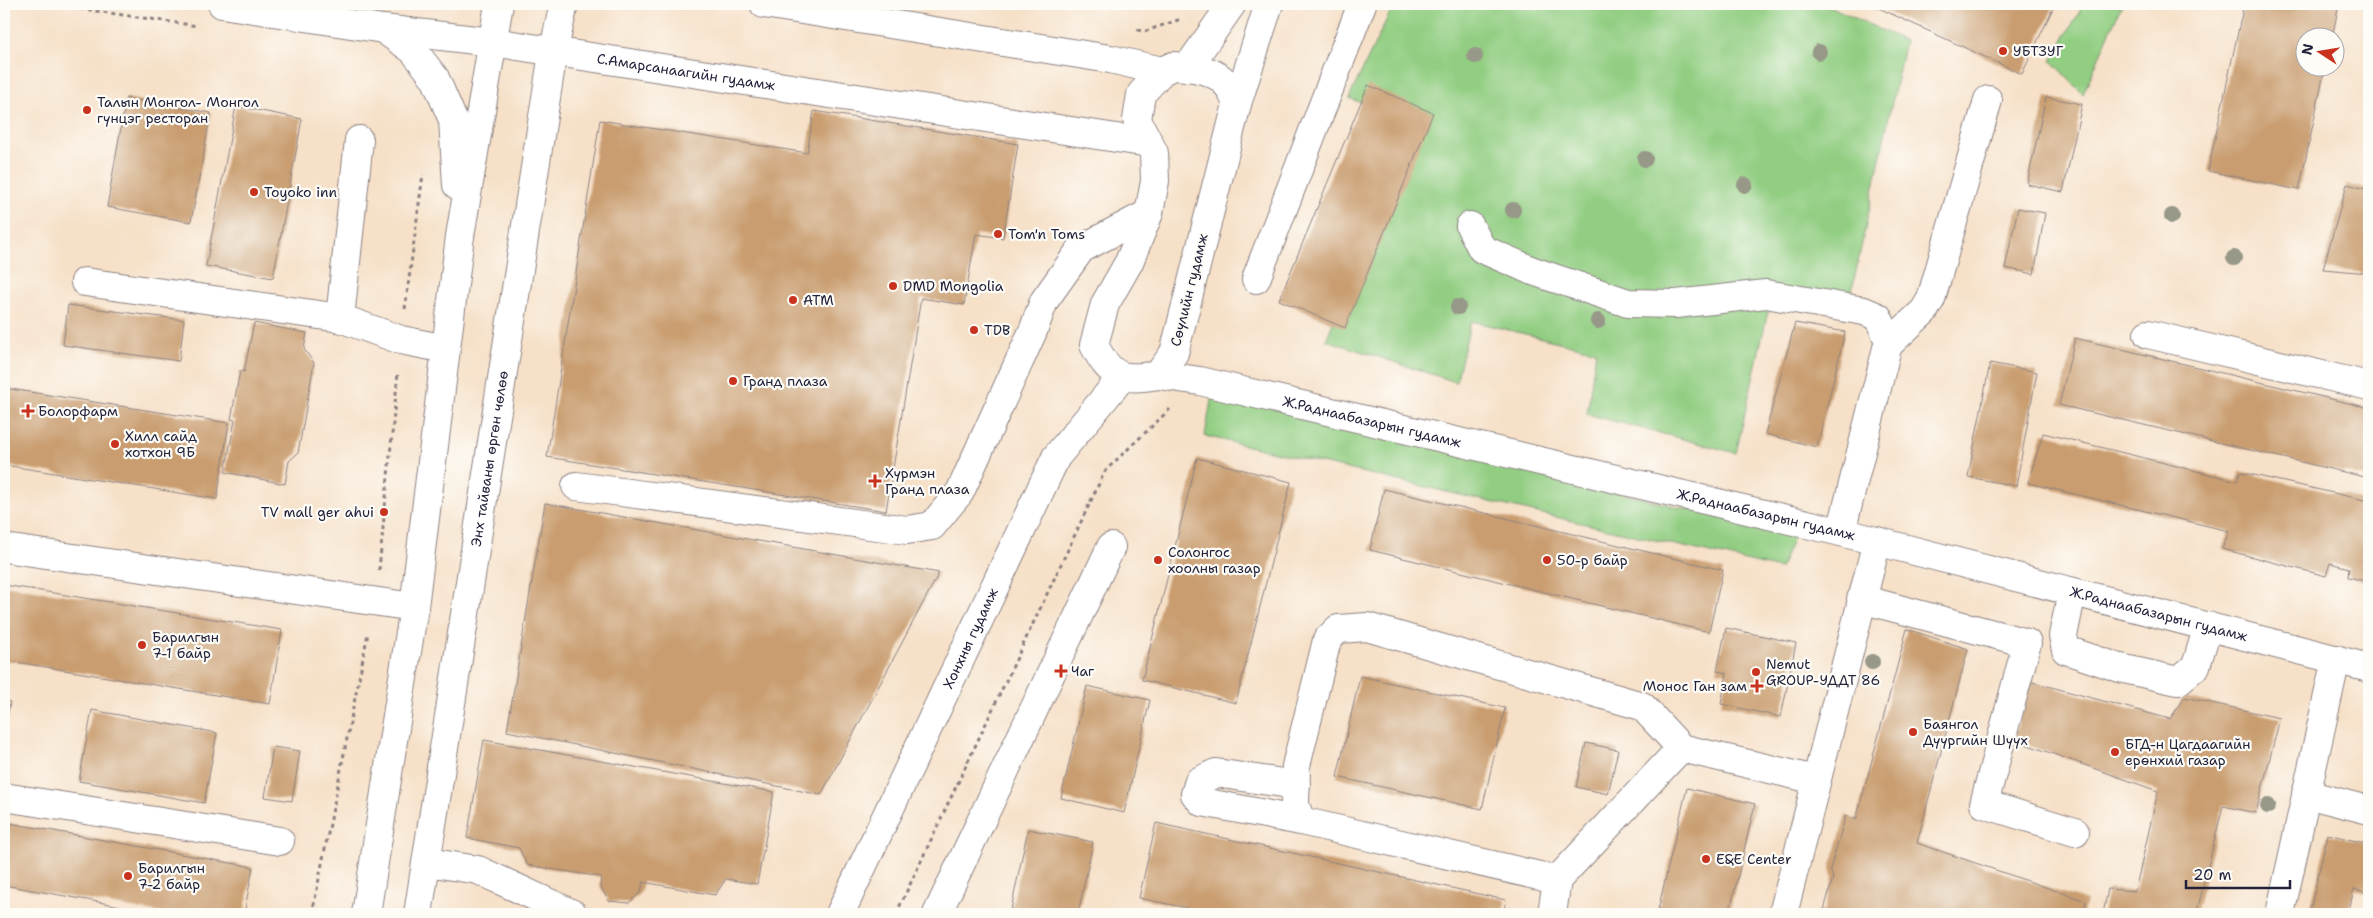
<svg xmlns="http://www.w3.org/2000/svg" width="2373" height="918" viewBox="0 0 2373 918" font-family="'Shantell Sans',sans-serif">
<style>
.green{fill:#92ce82;stroke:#5a785e}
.building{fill:#c99d6f}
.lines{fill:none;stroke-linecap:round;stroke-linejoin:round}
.minor-casing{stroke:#8c8181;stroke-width:30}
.major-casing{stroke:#8c8181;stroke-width:30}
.highway-casing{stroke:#8c8181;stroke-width:30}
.path{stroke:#8c8181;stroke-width:3;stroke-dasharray:4 4;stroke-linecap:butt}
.minor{stroke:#fff;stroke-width:28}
.major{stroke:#fff;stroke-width:28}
.highway{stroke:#fff;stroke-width:28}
.tree{fill:#979888}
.poi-dot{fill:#c8321e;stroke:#fdfcf7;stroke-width:2}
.labels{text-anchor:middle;stroke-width:4.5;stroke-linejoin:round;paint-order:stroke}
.poi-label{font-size:14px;fill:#22223b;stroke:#fdfcf7;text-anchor:start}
.street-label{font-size:14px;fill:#22223b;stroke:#fdfcf7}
</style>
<rect width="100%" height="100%" fill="#fdfcf7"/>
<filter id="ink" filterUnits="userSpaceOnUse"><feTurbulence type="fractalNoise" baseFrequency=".02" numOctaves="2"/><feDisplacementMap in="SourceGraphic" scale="10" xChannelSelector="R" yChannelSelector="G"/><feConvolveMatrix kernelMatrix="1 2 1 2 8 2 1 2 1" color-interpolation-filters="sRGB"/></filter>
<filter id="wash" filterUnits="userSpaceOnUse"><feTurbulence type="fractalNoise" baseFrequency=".0096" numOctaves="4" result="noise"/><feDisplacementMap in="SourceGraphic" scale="20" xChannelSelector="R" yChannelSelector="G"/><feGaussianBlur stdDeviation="1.12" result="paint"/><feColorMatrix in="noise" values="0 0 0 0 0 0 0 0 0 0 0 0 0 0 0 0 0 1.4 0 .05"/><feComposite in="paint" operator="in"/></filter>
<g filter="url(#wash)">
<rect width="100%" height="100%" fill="#f6e0c7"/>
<path class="green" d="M1394,4h431l80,37 -57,268 -75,-14 -6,21 -31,137 -149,-39 9,-63 -125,-30 -15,61 -130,-42 89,-215 -66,-27z
M2084,4h38l-39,90 -32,-33z
M1212,394l582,141 -14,34 -575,-133z"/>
<g id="blocks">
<path class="building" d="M1870,4h185l-33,70z
M2244,4h95l-7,34h-26v30h19l-26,122 -91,-19z
M1368,85l65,28 -88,215 -66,-28z
M2046,97l36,7 -19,88 -36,-8z
M126,98l85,15 -20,109 -84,-15z
M236,106l66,13 -29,159 -67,-12z
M814,111l204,33 -15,94 -27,-4 -12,71 -43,-7 -35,213 -339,-54 53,-337 207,33z
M2347,184l22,6v83l-46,-4z
M2018,208l27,5 -11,61 -29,-6z
M68,305l116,15 -5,41 -116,-16z
M254,323l53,10 -3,16 10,14 -16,90 -9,8 -4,23 -60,-12 10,-52 -4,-1 9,-48 4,1z
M1795,323l50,9 -28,115 -52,-13z
M2075,338l294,70v70l-310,-73z
M1990,363l47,9 -21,114 -48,-9z
M4,388l225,35 -12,76 -213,-34z
M2043,433l194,48 3,-9 129,29v81l-21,-5 1,-9 -19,-5 -4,13 -104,-27 7,-18 -201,-48z
M1197,458l94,24 -55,221 -94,-23z
M1384,489l339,81 -14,62 -339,-82z
M545,503l394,70 -118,222 -314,-64z
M4,585l278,45 -12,74 -266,-44z
M1726,628l70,15 -15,74 -60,-13 6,-31 -10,-2z
M1907,629l61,20 -51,194 169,58 -3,13h-270l11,-4 9,-32 -3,-9 16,-54 10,5z
M1360,676l145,32 -23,101 -145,-32z
M2029,681l141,38 14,-22 96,21 -24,95 -33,-7 -26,105 11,3h-105l5,-25 27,2 23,-100 -144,-51z
M1087,686l63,14 -26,113 -63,-15z
M4,701l6,1 -5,28h-1z
M92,710l125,23 -13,70 -125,-22z
M484,740l290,52 -17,92 -31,-5 -11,16 -72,-13 -2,10 -12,11 -20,-2 -9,-15 1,-9 -74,-12 -8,-17 -52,-10z
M1586,743l32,7 -10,44 -32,-7z
M273,747l27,4 -8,50 -27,-4z
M1687,788l68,16 -26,110h-72z
M4,822l249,45 -9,47h-79l-161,-29z
M1156,823l350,77 -3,14h-287l-77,-16z
M2369,825v68l-15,-4 -6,25h-39l19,-80 36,9z
M1028,829l65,13 -15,72h-68z"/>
</g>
</g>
<g filter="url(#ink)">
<use href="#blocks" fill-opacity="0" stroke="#8c8181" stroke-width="1"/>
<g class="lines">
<g class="minor-casing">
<g id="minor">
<path d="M1470,226l12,23 51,22 95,32 48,1 90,-10 98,17 14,6 12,26"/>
<path d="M1256,279l106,-275"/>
<path d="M85,282l255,36 61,22 45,9"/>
<path d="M340,318l19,-178"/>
<path d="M2148,334l221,52"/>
<path id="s1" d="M1158,375l42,6 641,151 528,136"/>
<path d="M576,486l331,44 25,-4 28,-34 73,-161 11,-30 37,-52 68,-36"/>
<path d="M1841,532l46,-184 3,-5 34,-32 7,-12 57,-199"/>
<path d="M4,548l410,59"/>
<path d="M2072,592l-9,44 3,14 54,18 58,13 18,-15 12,-40"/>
<path d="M1861,599l166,44 -43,161 91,28"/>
<path d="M1681,748l-124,132 -256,-59 -6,-16 1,-39 31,-126 11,-11 29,-2 275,79 39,42 135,32"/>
<path d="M1296,785l-80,-12 -17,8 -4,13 7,8 99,19"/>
<path d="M2306,794l63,16"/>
<path d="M4,797l276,44"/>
<path d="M427,862l51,8 95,44"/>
<path d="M937,914l174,-367"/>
<path d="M1552,914l5,-34"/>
<path d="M1783,914l94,-373"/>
<path d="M2280,914l56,-255"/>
</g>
</g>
<g class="major-casing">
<g id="major">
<path id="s2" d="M222,4l161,25 109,13 657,101"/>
<path d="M764,4l346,55 52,12"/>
<path d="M1173,66c18,1 43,3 55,20 4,5 6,12 9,18l-63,249 -16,22c-36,6 -47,3 -64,-30l11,-41 24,-42 20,-49 6,-32 -1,-28 -17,-33 4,-26 21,-23z"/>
<path d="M1188,67l44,-63"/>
<path d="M1237,104l32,-100"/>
<path id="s3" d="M840,914l216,-457 66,-80"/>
</g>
</g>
<g class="highway-casing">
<g id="highway">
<path d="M383,29l30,21 22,28 18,42 4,65"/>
<path d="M366,914l48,-307 46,-371 39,-232"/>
<path id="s4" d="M418,914l135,-861 11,-49"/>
</g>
</g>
<path class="path" d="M48,4l150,22
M1137,30l9,1 35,-12
M405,309l18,-135
M379,570l19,-198
M312,914l56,-281
M896,914l209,-443 65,-62"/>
<use href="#minor" class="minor"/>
<use href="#major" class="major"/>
<use href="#highway" class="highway"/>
</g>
<g class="tree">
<circle cx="1819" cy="52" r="8"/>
<circle cx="1475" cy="56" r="8"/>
<circle cx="1645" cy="159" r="8"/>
<circle cx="1745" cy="185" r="8"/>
<circle cx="1513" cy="210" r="8"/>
<circle cx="2172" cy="216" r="8"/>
<circle cx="2234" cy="258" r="8"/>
<circle cx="1458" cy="307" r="8"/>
<circle cx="1598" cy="321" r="8"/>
<circle cx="1872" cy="662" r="8"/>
<circle cx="2268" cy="806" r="8"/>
</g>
</g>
<g class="poi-dot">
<circle cx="2003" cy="51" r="5"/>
<circle cx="87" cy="110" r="5"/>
<circle cx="254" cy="192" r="5"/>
<circle cx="998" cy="234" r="5"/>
<circle cx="893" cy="286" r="5"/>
<circle cx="793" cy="300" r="5"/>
<circle cx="974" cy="330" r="5"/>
<circle cx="733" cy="381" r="5"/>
<path d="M25.5 403.5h5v5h5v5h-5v5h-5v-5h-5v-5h5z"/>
<circle cx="115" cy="444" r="5"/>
<path d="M872.5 473.5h5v5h5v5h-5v5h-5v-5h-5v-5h5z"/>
<circle cx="384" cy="512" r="5"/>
<circle cx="1158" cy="560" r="5"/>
<circle cx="1547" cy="560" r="5"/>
<circle cx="142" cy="645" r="5"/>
<path d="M1058.5 663.5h5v5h5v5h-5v5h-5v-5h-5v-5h5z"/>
<circle cx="1756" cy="672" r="5"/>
<path d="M1754.5 678.5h5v5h5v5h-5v5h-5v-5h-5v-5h5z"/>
<circle cx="1913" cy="732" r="5"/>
<circle cx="2115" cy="752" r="5"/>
<circle cx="1706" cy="859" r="5"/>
<circle cx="128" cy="876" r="5"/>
</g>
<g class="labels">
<g class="poi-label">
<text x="2013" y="56">УБТЗУГ</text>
<text x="97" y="107">Талын Монгол- Монгол<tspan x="97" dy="16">гүнцэг ресторан</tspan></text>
<text x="264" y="197">Toyoko inn</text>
<text x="1008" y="239">Tom'n Toms</text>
<text x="903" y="291">DMD Mongolia</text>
<text x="803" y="305">ATM</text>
<text x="984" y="335">TDB</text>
<text x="743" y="386">Гранд плаза</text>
<text x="38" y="416">Болорфарм</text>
<text x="125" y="441">Хилл сайд<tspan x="125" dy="16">хотхон 9Б</tspan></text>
<text x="885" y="478">Хүрмэн<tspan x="885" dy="16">Гранд плаза</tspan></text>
<text x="374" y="517" text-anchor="end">TV mall ger ahui</text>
<text x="1168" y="557">Солонгос<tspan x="1168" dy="16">хоолны газар</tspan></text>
<text x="1557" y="565">50-р байр</text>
<text x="152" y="642">Барилгын<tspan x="152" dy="16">7-1 байр</tspan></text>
<text x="1766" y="669">Nemut<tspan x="1766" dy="16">GROUP-УДДТ 86</tspan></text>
<text x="1071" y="676">Чаг</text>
<text x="1747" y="691" text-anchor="end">Монос Ган зам</text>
<text x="1923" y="729">Баянгол<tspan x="1923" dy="16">Дүүргийн Шүүх</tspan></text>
<text x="2125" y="749">БГД-н Цагдаагийн<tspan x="2125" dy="16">ерөнхий газар</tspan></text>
<text x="1716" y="864">E&amp;E Center</text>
<text x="138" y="873">Барилгын<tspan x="138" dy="16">7-2 байр</tspan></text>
</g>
<g class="street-label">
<text dy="5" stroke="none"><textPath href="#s2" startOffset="469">С.Амарсанаагийн гудамж</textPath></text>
<text transform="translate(1189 290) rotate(-76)" y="5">Сөүлийн гудамж</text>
<text dy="5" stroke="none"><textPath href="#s1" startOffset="219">Ж.Раднаабазарын гудамж</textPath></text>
<text dy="5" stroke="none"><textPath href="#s4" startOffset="461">Энх тайваны өргөн чөлөө</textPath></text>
<text dy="5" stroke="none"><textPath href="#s1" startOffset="624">Ж.Раднаабазарын гудамж</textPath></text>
<text dy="5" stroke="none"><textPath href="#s1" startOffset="1029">Ж.Раднаабазарын гудамж</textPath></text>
<text dy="5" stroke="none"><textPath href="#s3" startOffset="305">Хонхны гудамж</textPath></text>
</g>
</g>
<rect width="2373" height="918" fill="none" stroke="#fdfcf7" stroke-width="20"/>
<g transform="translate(2320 52) rotate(282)"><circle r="24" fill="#fdfcf7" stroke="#a5a5ac"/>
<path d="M0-4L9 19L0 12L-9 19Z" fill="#c8321e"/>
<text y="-8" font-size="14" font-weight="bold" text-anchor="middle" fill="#22223b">N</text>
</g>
<path d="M2186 880v8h104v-8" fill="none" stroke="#22223b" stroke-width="2.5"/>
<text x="2193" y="880" font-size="15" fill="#22223b" stroke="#fdfcf7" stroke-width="4" paint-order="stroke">20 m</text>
</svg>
